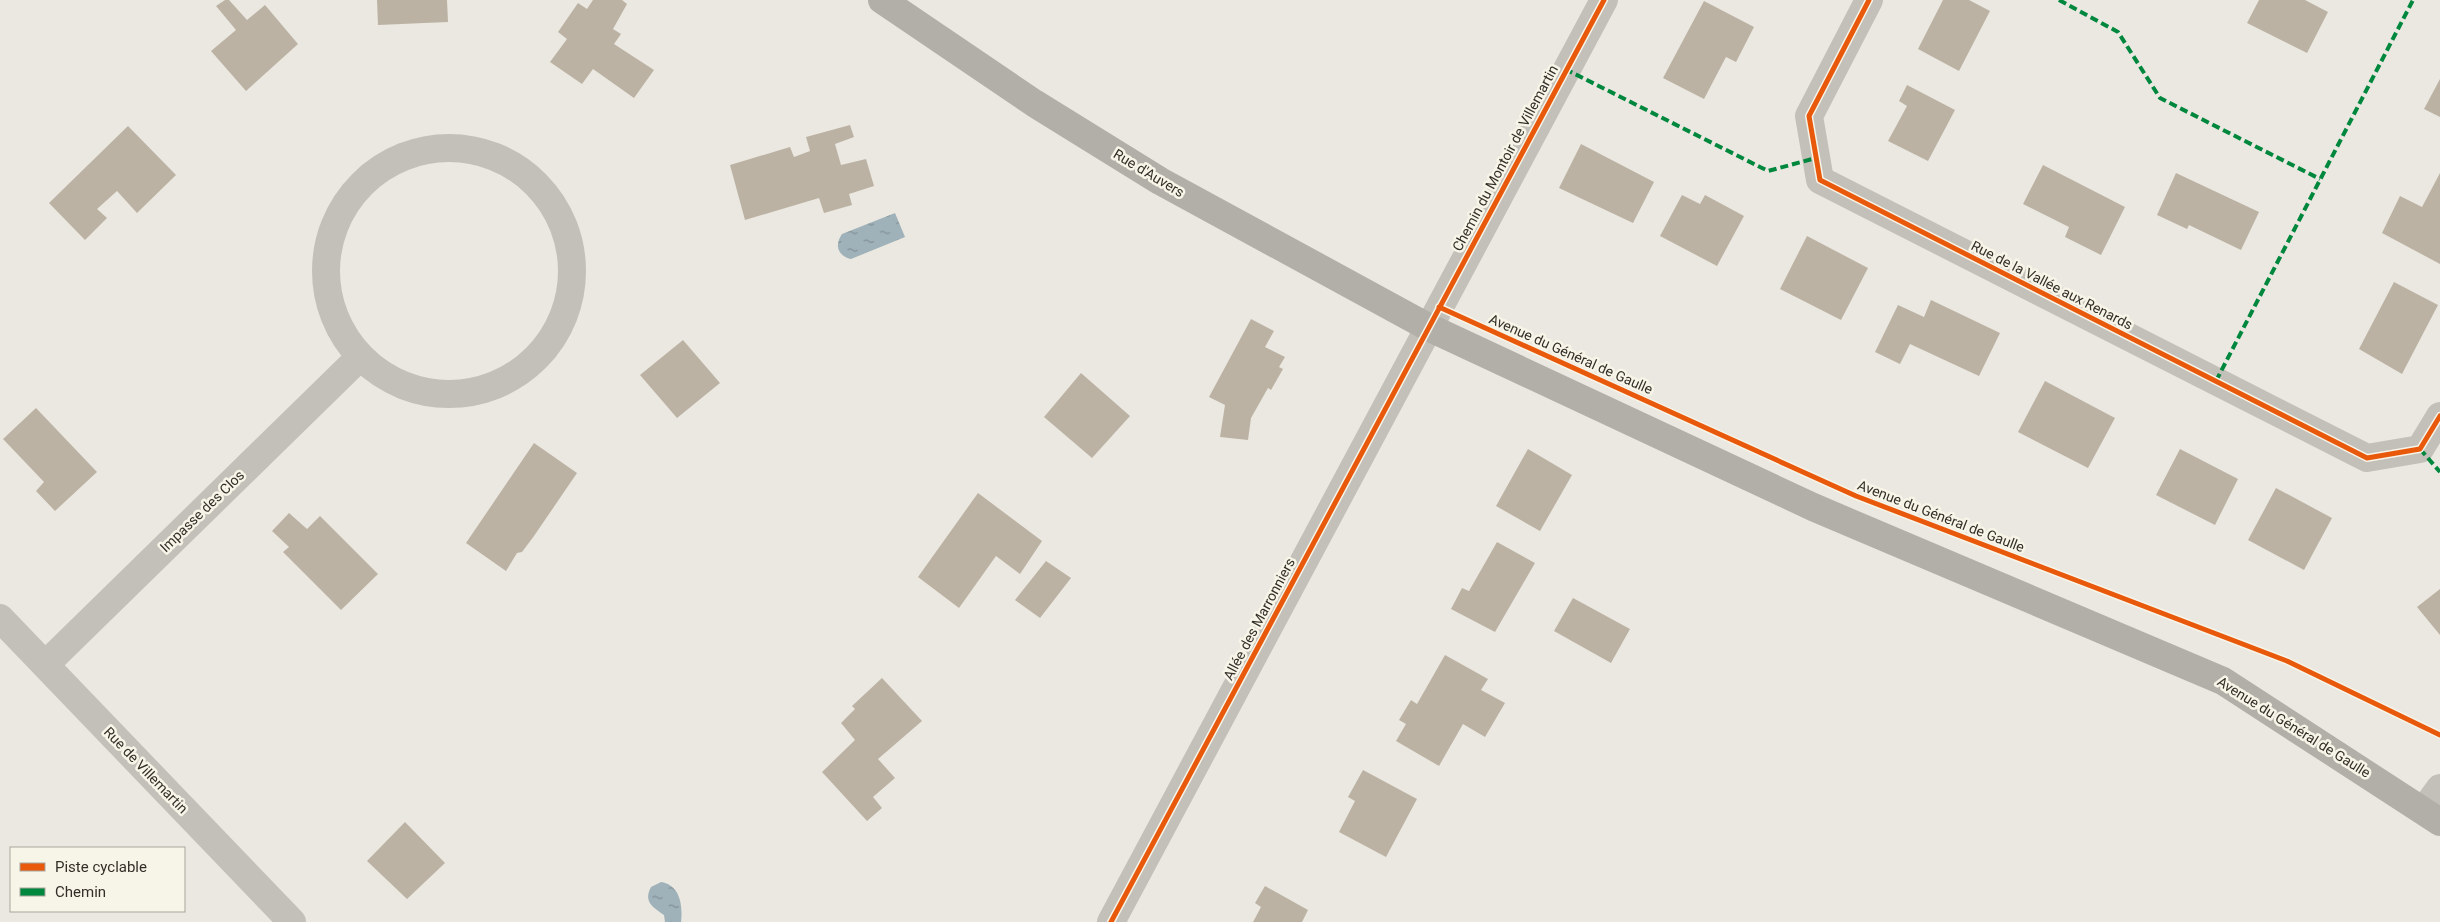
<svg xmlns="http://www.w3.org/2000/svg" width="2440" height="922" viewBox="0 0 2440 922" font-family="Roboto,sans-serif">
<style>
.water{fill:url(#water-ripples)}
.building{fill:#bcb2a4}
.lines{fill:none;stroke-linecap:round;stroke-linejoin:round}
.minor{stroke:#c3c0b9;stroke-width:28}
.major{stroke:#b2afa8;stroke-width:28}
.quiet{stroke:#00873e;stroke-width:4;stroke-dasharray:8 4;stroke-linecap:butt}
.cycleway-casing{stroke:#f7f4e8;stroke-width:8}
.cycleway{stroke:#e8590c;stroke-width:5}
.labels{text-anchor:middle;stroke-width:5;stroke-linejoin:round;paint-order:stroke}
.street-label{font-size:14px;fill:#332f28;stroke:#f7f4e8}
</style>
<defs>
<pattern id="water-ripples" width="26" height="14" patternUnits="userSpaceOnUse" patternTransform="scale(1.25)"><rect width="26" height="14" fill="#9fb1b9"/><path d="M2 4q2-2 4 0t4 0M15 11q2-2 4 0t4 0" fill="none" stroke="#829096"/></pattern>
</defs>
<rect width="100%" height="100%" fill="#eae8e0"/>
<path class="water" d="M895,213l10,24 -54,22c-13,-3 -17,-13 -9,-25z
M661,882c19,3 22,23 20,40h-16l-1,-7c-11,-8 -21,-13 -13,-28z"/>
<path class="building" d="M225,0h4l18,20 18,-15 33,39 -52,47 -35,-40 25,-21 -20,-24z
M377,0h70l1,22 -70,3z
M593,0h29l5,4 -14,25 8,5 -7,10 40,26 -20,28 -41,-29 -11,15 -32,-22 17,-23 -9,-7 20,-29 9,6z
M1943,0h26l21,11 -31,60 -41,-22z
M2259,0h46l23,12 -21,41 -60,-30z
M1704,1l50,26 -18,35 -10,-5 -22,42 -41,-21z
M2440,79v38l-16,-8z
M1907,85l48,25 -27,51 -40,-20 19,-35 -8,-5z
M850,125l4,12 -19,7 6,21 25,-6 8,27 -25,8 3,11 -28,8 -5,-15 -74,22 -15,-55 60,-18 4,10 16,-6 -4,-14z
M128,126l48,49 -39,38 -20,-22 -20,18 10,9 -22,22 -36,-37z
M1581,144l73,38 -21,41 -74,-35z
M2043,165l82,42 -24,48 -36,-18 4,-10 -46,-23z
M2176,173l83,39 -18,38 -52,-25 -2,4 -30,-14z
M2440,173v91l-58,-31 18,-37 22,11z
M1682,195l18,9 5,-9 39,21 -27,50 -57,-30z
M1807,236l61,32 -27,52 -61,-31z
M2394,282l44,23 -36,69 -43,-25z
M1931,300l69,33 -21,43 -69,-32 -10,20 -25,-12 23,-47 26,12z
M1251,319l23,12 -9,16 20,10 -6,10 4,2 -12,21 -3,-2 -17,30 -3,22 -28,-3 5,-32 -16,-8z
M683,340l37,43 -43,35 -37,-43z
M1081,373l49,43 -38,42 -48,-41z
M2045,381l70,37 -27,50 -70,-36z
M36,408l61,64 -42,39 -19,-20 8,-9 -41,-43z
M534,443l43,30 -43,63 -12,16 -5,1 -11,18 -40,-28z
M1528,449l44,26 -32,56 -44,-25z
M2180,449l58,30 -23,46 -59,-30z
M2276,488l56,30 -28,52 -56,-30z
M978,493l64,48 -22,33 -24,-18 -37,52 -41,-31z
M289,513l18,16 13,-13 58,58 -37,36 -58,-58 6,-5 -17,-16z
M1497,542l38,21 -40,69 -44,-23 11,-21 7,3z
M1046,561l25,17 -31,40 -25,-18z
M2440,589v46l-23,-28z
M1573,598l57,31 -19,34 -57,-32z
M1445,655l43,24 -7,11 24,13 -20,34 -22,-13 -24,42 -43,-25 10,-17 -7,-4 12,-20 6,4z
M882,678l40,43 -44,38 17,19 -22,19 9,11 -15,13 -45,-49 33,-32 -14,-17 14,-14 -3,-3z
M1363,770l54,29 -31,58 -47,-25 16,-31 -7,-4z
M405,822l40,41 -38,36 -40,-38z
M1265,886l43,24 -6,12h-49l8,-15 -6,-4z"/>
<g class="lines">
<path class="minor" d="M1869,0l-60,116 11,64 547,278 53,-9 20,-33
M326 271a123 123 0 1 1 246 0a123 123 0 1 1-246 0Z
M0,618l292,304
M46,664l313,-306
M2424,810l16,-22
M1111,922l493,-922"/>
<path class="major" d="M882,0l152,103 126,78 268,146 385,180 410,174 217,141"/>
<path class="quiet" d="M2059,0l59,32 42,66 160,81
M1565,69l203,102 48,-13
M2216,381l197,-381
M2420,449l20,23"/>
<g class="cycleway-casing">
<path id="cycleway" d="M1869,0l-60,116 11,64 547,278 53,-9 20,-33
M1439,307l417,189 431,165 153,74
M1111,922l493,-922"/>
</g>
<use href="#cycleway" class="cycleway"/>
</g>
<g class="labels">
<g class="street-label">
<text transform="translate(1505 158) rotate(-62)" y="5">Chemin du Montoir de Villemartin</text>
<text transform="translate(1149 173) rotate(31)" y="5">Rue d'Auvers</text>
<text transform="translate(2052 285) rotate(27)" y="5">Rue de la Vallée aux Renards</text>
<text transform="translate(1571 354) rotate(24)" y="5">Avenue du Général de Gaulle</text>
<text transform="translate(202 511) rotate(-44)" y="5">Impasse des Clos</text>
<text transform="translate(1941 516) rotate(21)" y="5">Avenue du Général de Gaulle</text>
<text transform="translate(1259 619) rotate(-62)" y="5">Allée des Marronniers</text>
<text transform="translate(2294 727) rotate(32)" y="5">Avenue du Général de Gaulle</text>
<text transform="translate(146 770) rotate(46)" y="5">Rue de Villemartin</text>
</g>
</g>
<rect x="10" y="847" width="175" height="65" fill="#f7f4e8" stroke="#a9a59b"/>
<rect x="20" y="863" width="25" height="8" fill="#e8590c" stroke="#a9a59b"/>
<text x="55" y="872" font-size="15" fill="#332f28">Piste cyclable</text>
<rect x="20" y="888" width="25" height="8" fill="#00873e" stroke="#a9a59b"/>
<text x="55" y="897" font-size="15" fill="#332f28">Chemin</text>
</svg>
